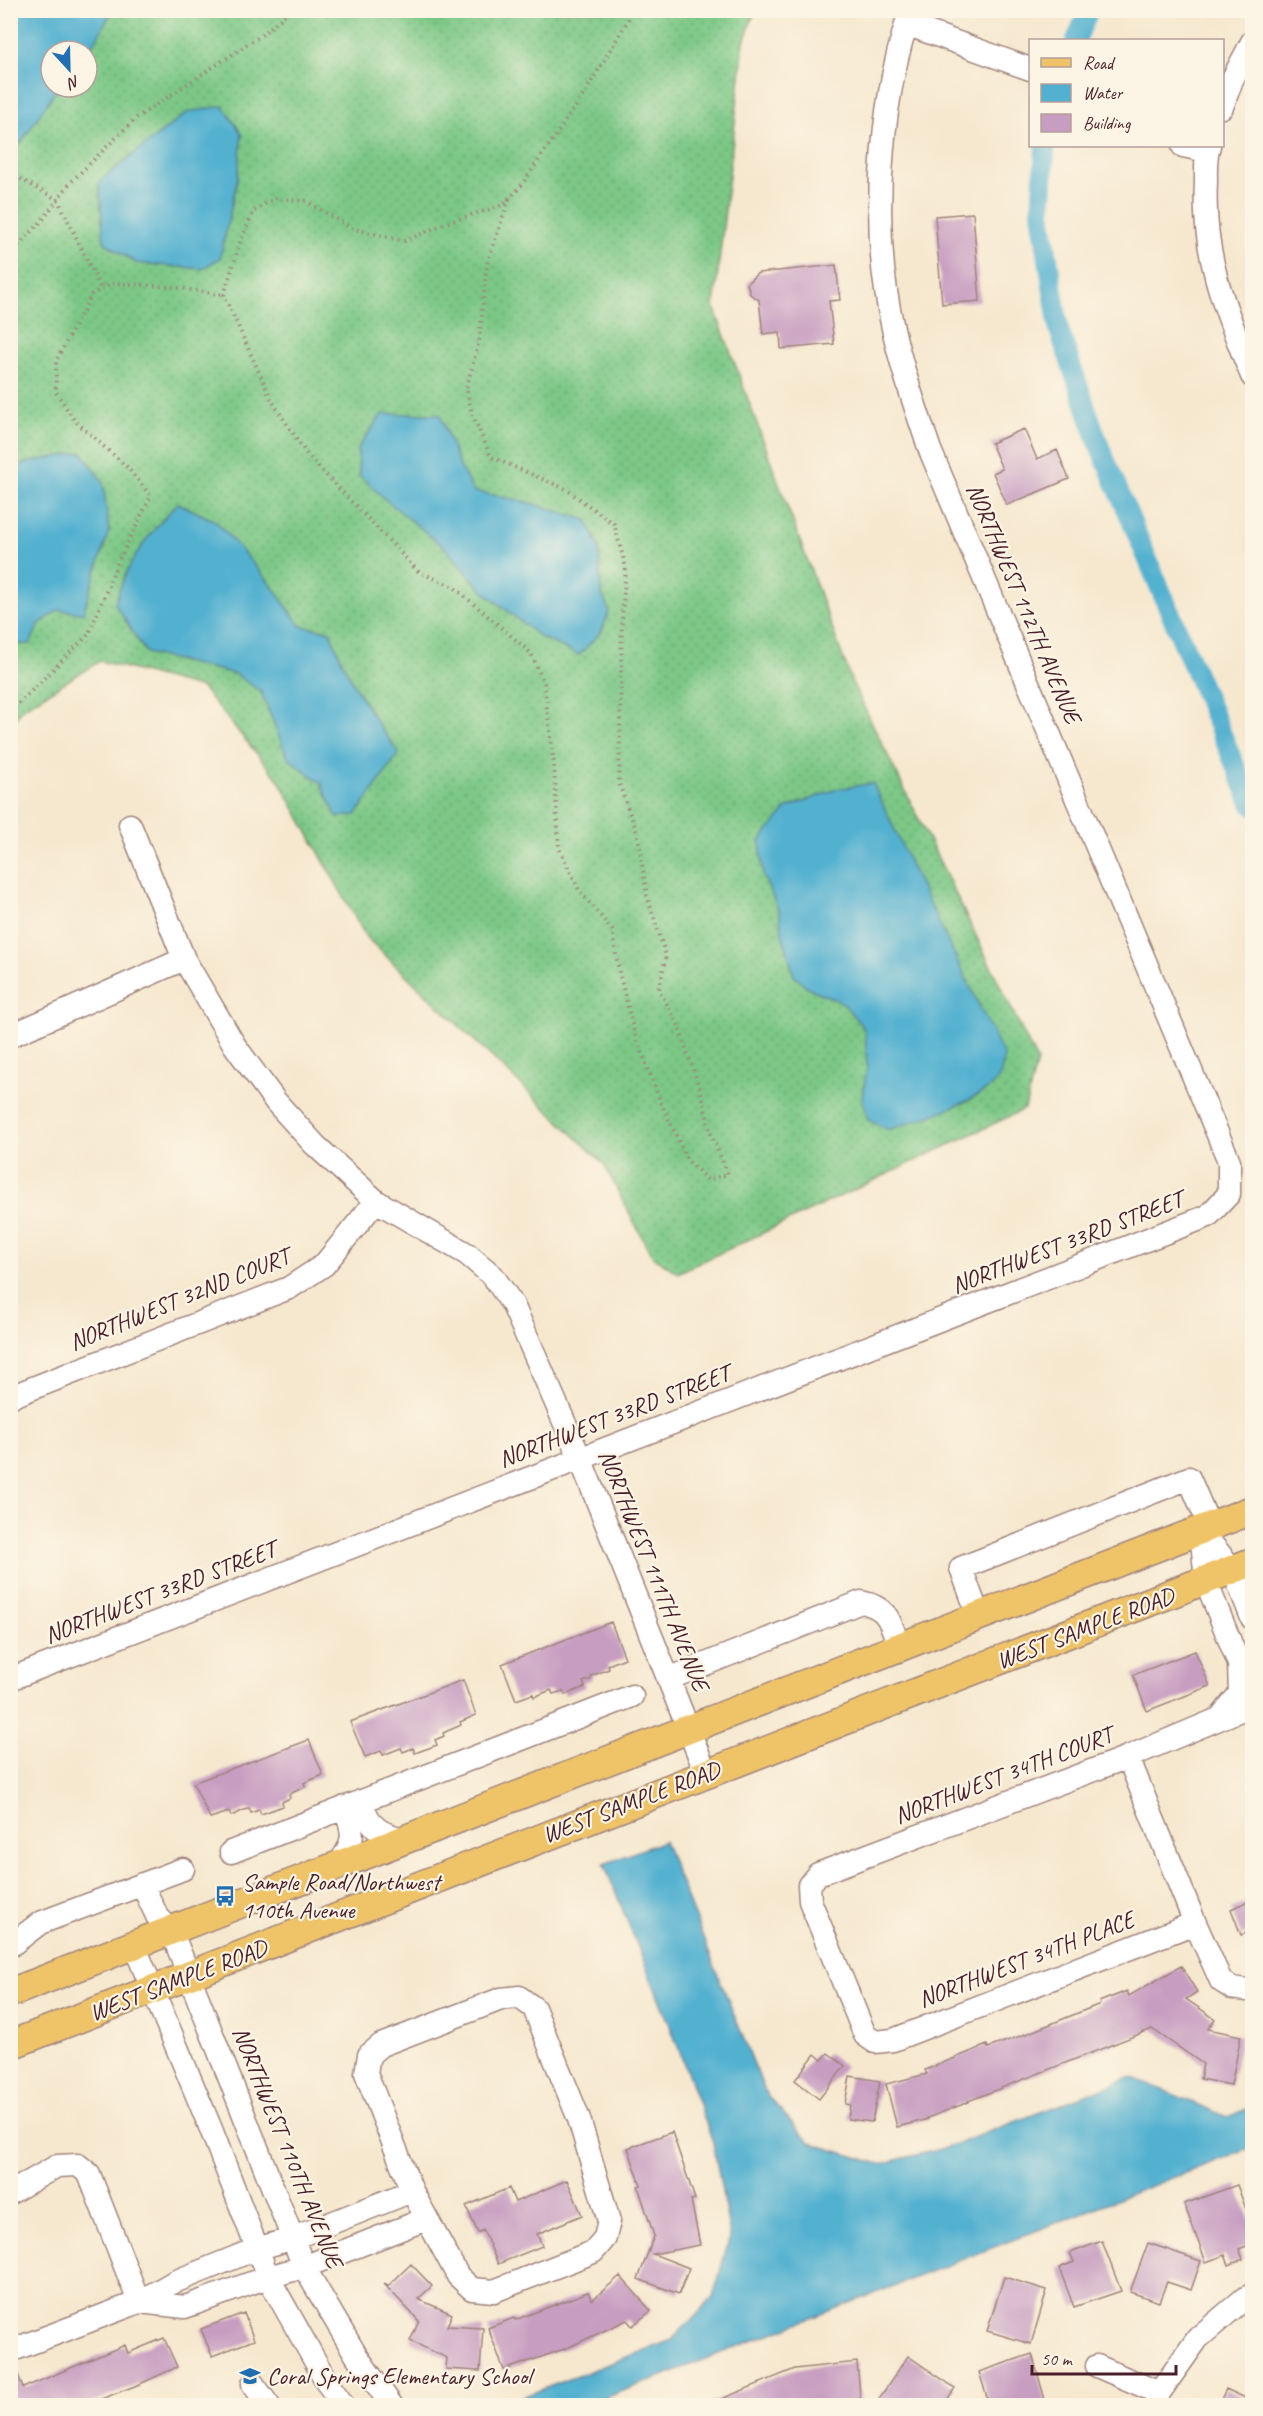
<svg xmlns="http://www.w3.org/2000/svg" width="1263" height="2416" viewBox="0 0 1263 2416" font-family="Caveat,sans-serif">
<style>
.grass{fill:url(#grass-dots);stroke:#627458;stroke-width:1.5;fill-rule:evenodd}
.water{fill:#52b1d0;stroke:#4e687e;stroke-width:1.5}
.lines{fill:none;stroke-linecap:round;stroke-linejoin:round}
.canal{stroke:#52b1d0;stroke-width:20}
.building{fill:#c79ec1}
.minor-casing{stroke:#a0847d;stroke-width:25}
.major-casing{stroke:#a0847d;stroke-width:31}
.path{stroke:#a0847d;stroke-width:4;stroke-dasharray:1.5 4.5;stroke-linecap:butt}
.minor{stroke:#fff;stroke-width:22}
.major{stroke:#efc469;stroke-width:28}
.labels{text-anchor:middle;stroke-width:4.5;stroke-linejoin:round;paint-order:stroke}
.street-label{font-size:24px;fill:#4a1f2b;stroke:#fcf5e5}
.poi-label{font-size:24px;fill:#4a1f2b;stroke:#fcf5e5;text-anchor:start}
</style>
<defs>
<pattern id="grass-dots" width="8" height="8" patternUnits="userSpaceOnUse" patternTransform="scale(1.5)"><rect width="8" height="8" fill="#7bc886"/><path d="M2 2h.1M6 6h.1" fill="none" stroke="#6cab74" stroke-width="1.8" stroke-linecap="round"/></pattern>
</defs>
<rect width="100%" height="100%" fill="#fcf5e5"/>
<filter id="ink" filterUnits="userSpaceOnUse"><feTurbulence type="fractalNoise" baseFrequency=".0167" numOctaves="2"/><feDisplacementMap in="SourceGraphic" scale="12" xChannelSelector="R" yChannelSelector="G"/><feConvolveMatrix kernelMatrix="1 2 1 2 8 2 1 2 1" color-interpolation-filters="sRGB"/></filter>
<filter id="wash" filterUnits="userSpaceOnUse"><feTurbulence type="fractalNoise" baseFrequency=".008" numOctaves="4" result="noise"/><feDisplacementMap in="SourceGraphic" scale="24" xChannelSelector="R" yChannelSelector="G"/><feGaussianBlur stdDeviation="1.35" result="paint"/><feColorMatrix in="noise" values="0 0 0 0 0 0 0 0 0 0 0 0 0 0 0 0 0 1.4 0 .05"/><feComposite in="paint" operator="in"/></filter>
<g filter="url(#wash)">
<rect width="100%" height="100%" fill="#f6e8cf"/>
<path class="grass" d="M11,11h744l-11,31 -30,265 138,375 185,379 -12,48 -347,164 -26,-17 -49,-93 -237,-226 -88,-158 -76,-91 -102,-27 -79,48 -10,19zM51,51h36v36h-36z"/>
<path class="water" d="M11,10l101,1 -15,27 -10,13h-36v36h7l-38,57 -9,4z
M223,106l19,28 -4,42 -18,82 -18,11 -66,-6 -32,-21 -5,-61 89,-69z
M382,414h58l18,49 15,28 54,11 60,18 12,27 2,44 8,20 -7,20 -23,24 -39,-18 -56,-45 -40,-45 -57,-46 -28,-26 -1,-27z
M82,452l21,30 6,49 -26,82 -24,-3 -20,14 -9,20h-19v-174l14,-7z
M178,503l39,19 51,59 33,45 29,5c15,44 41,85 69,122l-43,62 -19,2 -16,-34 -33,-25 -27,-66 -26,-18 -89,-21 -31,-49c12,-43 32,-69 63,-101z
M873,783l39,85 92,188c-1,7 -2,18 -6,23 -17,23 -82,41 -109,51l-21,-10 -6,-22 5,-30 -2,-38 -22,-27 -34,-15 -15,-12 -8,-30 -3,-7 -4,-28 -16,-36 -3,-34 27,-33 50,-19z
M664,1841l102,253 44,49 70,21 69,-17 183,-70 95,40 25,-10v40l-665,258h-86l171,-65 41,-43 17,-61 -17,-94 -44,-119 -65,-159z"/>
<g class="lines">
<path class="canal" d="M1076,40l13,-30
M1045,146l-4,67 18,117 40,115 153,360"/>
</g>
<g id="blocks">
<path class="building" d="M973,213l7,88 -38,3 -7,-88z
M836,265l4,35 -11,1 5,43 -53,5 -1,-17 -17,2 -4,-34 -9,-6 -3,-11 11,-10z
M1024,429l13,30 20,-9 12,29 -62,26 -14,-32 9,-4 -11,-26z
M611,1622l14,36 -17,7 1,4 -18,7 1,3 -9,3 2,5 -20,8 -2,-4 -10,3 -2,-4 -17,7 -1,-3 -17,6 -14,-36z
M1195,1651l15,35 -63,25 -14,-36z
M463,1680l13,35 -16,7 1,3 -18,8 1,3 -9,4 2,5 -22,8 -2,-5 -10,4 -2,-4 -18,7 -2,-4 -16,6 -15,-35z
M309,1740l14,35 -19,8 1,4 -16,7 1,4 -8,4 1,4 -22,8 -2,-4 -8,3 -2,-5 -18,8 -2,-4 -19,6 -17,-35z
M1252,1900v31l-11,4 -10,-26z
M1181,1966l16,26 -11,7 29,20 -7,10 33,7 -10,49 -31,-6 3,-15 -51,-35 -184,72 1,1 -42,16 1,1 -31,8 -11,-43 41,-10 -2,-4 35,-14 27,-11 1,3 43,-16 69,-28 -1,-2 28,-11 2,5z
M828,2053l17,13 -26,33 -24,-19 20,-26 7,6z
M850,2076l30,5 -8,41 -24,-3 2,-14 -5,-1z
M672,2132l23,67 -4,1 9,45 -47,9 36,14 -10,26 -41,-15 16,-43 -16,-50 3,-1 -13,-37z
M567,2180l15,35 -45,19 5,12 -44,18 -15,-34 -5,3 -12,-27 43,-18 6,14z
M1237,2185l15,40v19l-13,5 4,10 -14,6 -4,-10 -19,7 -22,-58z
M1102,2241l19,50 -47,16 -15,-39 15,-6 -4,-9z
M1148,2243l53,18 -10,29 -24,-8 -8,20 -29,-10z
M411,2264l21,22 -14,13 34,15 -5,12 36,2 -3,43 -34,-2 1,-11 -37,-17 9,-20 -35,-37 4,2z
M620,2276l31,35 -19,15 -5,-6 -60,28 -63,22 -16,-42 26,-10 1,2 73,-28 4,8z
M1004,2277l43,13 -16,54 -44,-13z
M244,2313l10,27 -42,16 -11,-27z
M164,2338l13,29 -37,17 -57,22h-5l-2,-5 -11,5h-55v-42h4l9,24 102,-43 3,8z
M1032,2354l14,49 -9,3h-47l-11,-34z
M908,2356l47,32 -12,18h-69z
M857,2362l4,44h-157l91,-37z
M1226,2389l26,12v5h-34z"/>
</g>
</g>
<g filter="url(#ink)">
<use href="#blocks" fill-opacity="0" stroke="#a0847d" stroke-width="1.5"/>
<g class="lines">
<g class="minor-casing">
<path id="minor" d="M906,24l124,45
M1222,107l10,-27 20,-38
M1183,146l24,5
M1209,146c-4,11 -3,24 -3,36 -4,74 19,127 46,194
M130,825l54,134 51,87 41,56 39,43 61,56 91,53 26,22 20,29 67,153 126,315
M10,1036l174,-77
M10,1397l279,-109 35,-23 52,-64
M1201,1531l5,50 33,83 1,29 -20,25
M1201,1531l32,39 19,48
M979,1617l-18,-49 228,-90 21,49
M10,1679l1198,-463 21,-22v-33l-299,-711c-18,-52 -36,-104 -44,-159 -13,-86 -4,-198 25,-281
M668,1679l193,-77c28,5 30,22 38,45
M1128,1757l67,166 26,58 11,7 14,2 6,-2
M361,1801c9,26 17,33 44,38
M231,1852l401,-156
M337,1866c18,-23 18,-31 8,-59
M142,1884l15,32 14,14 133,337 52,88 36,51
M1195,1923l-302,117 -18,2 -10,-7 -55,-134 -1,-16 9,-11 310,-117 124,-52
M134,1945l77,184 57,148 60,107 16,22
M10,1946l30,-23 143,-54
M519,1997l15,11 45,111 30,102 -4,17 -12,14 -99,39 -22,-2 -14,-13 -46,-85 -46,-118 3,-18 12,-10 120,-46z
M10,2193l47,-27 21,-1 11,9 50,128
M139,2302l46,5 83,-30 36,-10 122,-48
M10,2351l129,-49 35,-20 82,-33 35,-10 121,-48
M1097,2366l62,27
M253,2384l16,22
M1156,2406l3,-13 39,-55 47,-40 7,-3"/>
</g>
<g class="major-casing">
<path id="major" d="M10,1993l1242,-483
M10,2045l1242,-483"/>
</g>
<path class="path" d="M10,173l48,27 43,89
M509,199l-22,65 -8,78 -13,46 6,26 19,43 75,32 48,35 12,44 -4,47 -3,169 19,51 9,61 19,60 -7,33 19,36 24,70 9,40 17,39 -20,6 -20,-19 -27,-58 -27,-71 -15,-60 -7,-42 -33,-40 -20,-42 -5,-84 -10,-81 -13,-30 -77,-66 -35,-15 -112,-117 -35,-54 -48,-106 16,-53 14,-31 21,-13 31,3 45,27 53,13 45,-19 54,-17 18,-19 65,-95 48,-81
M10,254l31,-32 29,-39 66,-65 127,-84 27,-24
M10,712l79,-78 28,-70 34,-68 -24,-29 -52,-46 -19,-29v-31l36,-67 22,-11 59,4 51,8"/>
<use href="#minor" class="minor"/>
<use href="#major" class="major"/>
</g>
</g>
<defs>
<g id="bus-bare" transform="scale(1.62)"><path d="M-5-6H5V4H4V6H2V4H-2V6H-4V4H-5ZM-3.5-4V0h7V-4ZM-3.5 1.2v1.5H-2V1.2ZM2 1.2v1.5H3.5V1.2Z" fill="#1f6fb2" stroke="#fcf5e5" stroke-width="2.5" paint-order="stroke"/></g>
<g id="school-bare" transform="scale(1.62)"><path d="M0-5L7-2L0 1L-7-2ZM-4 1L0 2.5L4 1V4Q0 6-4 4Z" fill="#1f6fb2" stroke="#fcf5e5" stroke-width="2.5" paint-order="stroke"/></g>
</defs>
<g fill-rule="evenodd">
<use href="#bus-bare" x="225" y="1896"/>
<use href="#school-bare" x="250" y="2376"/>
</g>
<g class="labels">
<g class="street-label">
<text transform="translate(1024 603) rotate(67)" y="8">NORTHWEST 112TH AVENUE</text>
<text transform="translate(1067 1242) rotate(-21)" y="8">NORTHWEST 33RD STREET</text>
<text transform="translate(179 1299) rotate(-22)" y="8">NORTHWEST 32ND COURT</text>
<text transform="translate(614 1416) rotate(-21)" y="8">NORTHWEST 33RD STREET</text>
<text transform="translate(654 1570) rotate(68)" y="8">NORTHWEST 111TH AVENUE</text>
<text transform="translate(160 1592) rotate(-21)" y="8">NORTHWEST 33RD STREET</text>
<text transform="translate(1085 1628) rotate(-21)" y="8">WEST SAMPLE ROAD</text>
<text transform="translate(1003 1775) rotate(-21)" y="8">NORTHWEST 34TH COURT</text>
<text transform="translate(631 1802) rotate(-21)" y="8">WEST SAMPLE ROAD</text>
<text transform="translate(1026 1959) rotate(-21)" y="8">NORTHWEST 34TH PLACE</text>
<text transform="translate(178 1980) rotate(-21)" y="8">WEST SAMPLE ROAD</text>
<text transform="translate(288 2147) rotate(68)" y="8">NORTHWEST 110TH AVENUE</text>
</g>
<g class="poi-label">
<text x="242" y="1890">Sample Road/Northwest<tspan x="242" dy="28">110th Avenue</tspan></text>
<text x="267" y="2384">Coral Springs Elementary School</text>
</g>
</g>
<rect width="1263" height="2416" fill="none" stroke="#fcf5e5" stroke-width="36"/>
<rect x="1029" y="39" width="195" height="108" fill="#fcf5e5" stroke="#b59f9b" stroke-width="1.5"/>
<rect x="1041" y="58" width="30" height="9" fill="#efc469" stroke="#b59f9b" stroke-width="1.5"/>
<text x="1083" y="69" font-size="18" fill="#4a1f2b">Road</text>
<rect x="1041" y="84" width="30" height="18" fill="#52b1d0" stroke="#b59f9b" stroke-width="1.5"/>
<text x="1083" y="99" font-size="18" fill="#4a1f2b">Water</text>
<rect x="1041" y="114" width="30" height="18" fill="#c79ec1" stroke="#b59f9b" stroke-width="1.5"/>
<text x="1083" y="129" font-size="18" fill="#4a1f2b">Building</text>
<g transform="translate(69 69) rotate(158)"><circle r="28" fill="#fcf5e5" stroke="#b59f9b" stroke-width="1.5"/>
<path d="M0-4.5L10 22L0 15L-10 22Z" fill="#1f6fb2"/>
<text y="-9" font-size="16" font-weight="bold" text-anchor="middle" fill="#4a1f2b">N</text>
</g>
<path d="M1032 2365v9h144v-9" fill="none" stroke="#4a1f2b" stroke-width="3"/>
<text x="1041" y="2365" font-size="18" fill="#4a1f2b" stroke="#fcf5e5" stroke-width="4.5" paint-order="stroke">50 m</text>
</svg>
